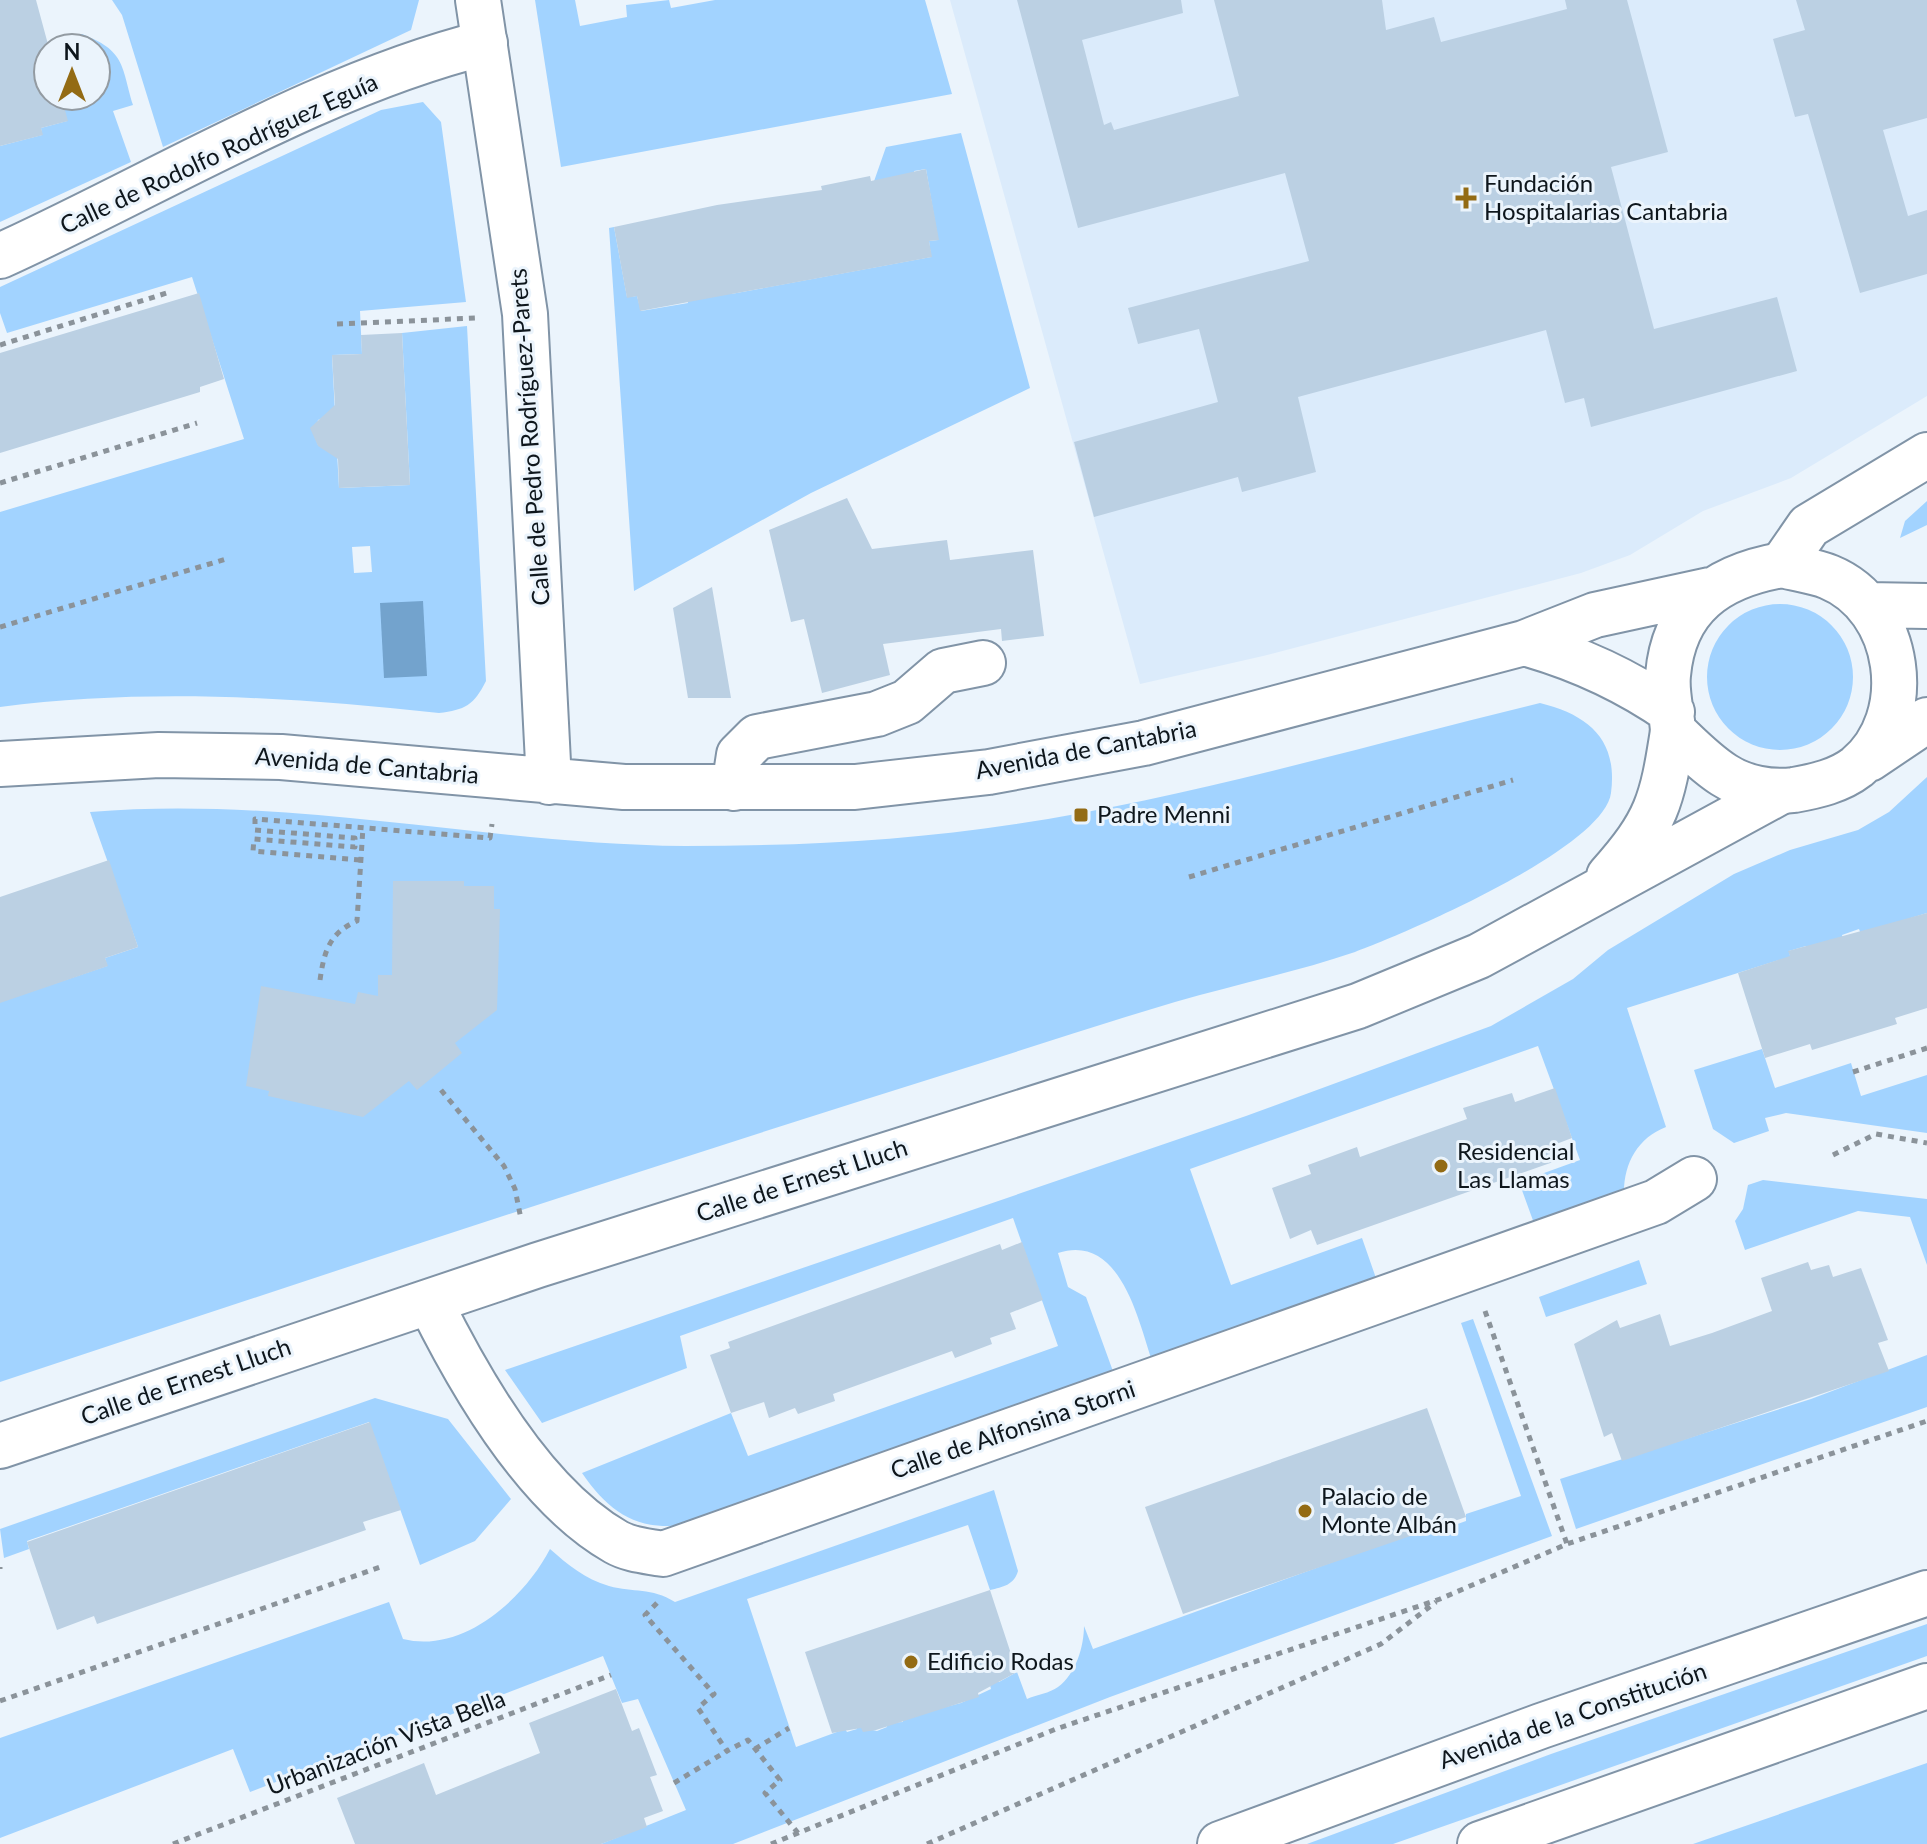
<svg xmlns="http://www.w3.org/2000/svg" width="1927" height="1844" viewBox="0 0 1927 1844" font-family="Lato,sans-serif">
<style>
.built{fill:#dbebfb}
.green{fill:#a2d3ff;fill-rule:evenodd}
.water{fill:#73a3cd}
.building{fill:#bbd0e3}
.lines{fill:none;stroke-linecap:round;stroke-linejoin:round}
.minor-casing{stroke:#8194a7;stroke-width:48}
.major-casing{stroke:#8194a7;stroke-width:48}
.path{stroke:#8b939a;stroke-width:5;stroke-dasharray:6 6;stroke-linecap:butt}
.minor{stroke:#fff;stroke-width:44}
.major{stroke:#fff;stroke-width:44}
.poi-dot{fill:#936b14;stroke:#ebf4fc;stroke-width:3}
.labels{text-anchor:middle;stroke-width:6;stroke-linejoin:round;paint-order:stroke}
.street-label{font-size:24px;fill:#0e161c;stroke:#ebf4fc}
.poi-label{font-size:24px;fill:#0e161c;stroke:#ebf4fc;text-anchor:start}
</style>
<rect width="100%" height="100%" fill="#ebf4fc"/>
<path class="built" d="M950,0h977v396l-136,82 -88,33 -73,44 -49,18 -318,83 -123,28z"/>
<path class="green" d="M112,0h307l-8,30 -248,117 -41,-132z
M535,0h40l5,26 47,-9 -1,-12 43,-5 2,8 44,-8h210l27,94 -391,73z
M82,34c43,17 39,30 51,71l-20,6 18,51 -131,60v-76l42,-11 -1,-7 26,-7 -6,-25h35v-48h-47l-2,-6z
M423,102l18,20 25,180 -106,9 2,43 -30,1 3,58 -17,7 -4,15 4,10 19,7 2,36 71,-3 -8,-152 65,-7 19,355c-12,24 -21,29 -47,32 -146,-16 -293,-25 -439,-6v-195l244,-73 -52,-162 -185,56 -7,-20v-26l381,-177zM370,546l2,26 -18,1 -2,-26z
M961,133l69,255 -219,105 -177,98 -25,-363 5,-1 13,70 10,-1 4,15 47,-8 -2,-12 45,3 200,-37 -2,-16 9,-1 -12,-71 -12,2 1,8 -43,8 14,-40z
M1927,501v24l-27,13 5,-17z
M1707 677a73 73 0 1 1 146 0a73 73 0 1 1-146 0Z
M1540,703c49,12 78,37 71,90 -7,55 -204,140 -256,159 -59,20 -121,33 -180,50 -78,23 -155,49 -232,73 -316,99 -629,203 -943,307v-380l107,-36 -2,-8 33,-11 -48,-135c200,-17 396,32 595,34 110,0 222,-5 331,-22 176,-27 351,-79 524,-121z
M1927,777v136l-55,17 -8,12 -5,-13 -17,6 3,11 -35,11 -4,-11 -17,5 3,14 -13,-5 -152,48 39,119c-29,11 -43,38 -42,68l-89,31 -16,-44 61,-22 -42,-114 -348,123 41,116 131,-47 15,43 -225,80c-14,-42 -32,-128 -94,-108l10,34 18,10 28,77 -429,151c-49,6 -76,-13 -103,-52l149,-60 17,43 310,-110 -45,-128 -333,118 7,32 -145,55 -37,-53 741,-254 245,-90 82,-47 35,-29 126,-76 56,-24 68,-20 31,-18z
M1762,1049l13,39 76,-25 10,33 66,-21v58l-141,-20 -21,5 4,13 -35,12 -21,-14 -19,-59z
M1763,1180l164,19v66l-17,-48 -52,-6 -113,39 -10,-29 8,-12 5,-24z
M1639,1260l8,24 -101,33 -7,-20z
M1473,1319l79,217 -442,161 -377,147h-132l85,-34 -48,-111 -16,4 -19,-47 -353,136 -17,-43 -233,89v-100l389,-136 14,37c60,15 121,-40 147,-90 17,15 35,30 59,37 25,7 42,1 66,16l319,-112 24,81c-4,14 -15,16 -28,19l-22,-65 -221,74 49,148 49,-18 2,3 10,-3 -1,-3 21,5 10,-4 -1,-4 17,-1v-4l58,-15 30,-14 -2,-8 10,1 18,-10 10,27c9,-4 23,-6 31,-12 18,-13 26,-41 26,-61l9,23 339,-123 3,6 31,-11v-7l55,-18 -60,-173z
M1927,1355v52l-351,122 -16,-50 251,-80z
M375,1398l73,21 63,80 -36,42 -55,24 -51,-143 -342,119 2,8 -25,9 -4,-29z
M1927,1624v32l-534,188h-86l244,-90z
M1927,1763v81h-234z"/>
<path class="water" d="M423,601l4,75 -43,2 -4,-75z"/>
<path class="building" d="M0,0h36l13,48 -1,48h13l7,25 -27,7 2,7 -43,11z
M1017,0h164l2,13 -101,27 22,85 7,-3 3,8 125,-34 -25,-96h168l4,30 48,-13 7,25 126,-33 -2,-9h62l41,152 -57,15 43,162 123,-32 20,74 -206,56 -7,-29 -19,5 -19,-73 -248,67 18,75 -74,20 -4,-15 -144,40 -20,-75 144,-40 -19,-73 -61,15 -10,-36 181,-47 -24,-88 -207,55z
M1796,0h131v118l-44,12 25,86 19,-6v64l-67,19 -52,-179 -13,3 -22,-78 32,-9z
M926,169l13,71 -10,1 3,16 -292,54 -3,-15 -10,2 -13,-71 103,-22 105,-15 -1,-4 49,-10 1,5z
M199,293l25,86 -24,8v5l-200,61v-100z
M402,333l8,152 -71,3 -1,-29 -20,-13 -8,-18 25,-23 -3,-50 30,-1 -1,-19z
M847,498l25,51 75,-9 3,20 83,-10 11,86 -42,5 -1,-12 -118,15 7,31 -68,18 -18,-74 -13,3 -22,-92z
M712,587l19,111h-43l-15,-90z
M109,860l29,87 -33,11 3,8 -108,37v-106z
M393,881h71v5h30v23h6l-3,101 -42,33 7,10 -45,37 -8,-9 -46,36 -95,-21 1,-5 -23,-5 15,-100 94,18 3,-12 20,4v-21h14z
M1927,913v95l-32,10 2,6 -85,26 -2,-6 -45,14 -27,-85 52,-17 -2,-5z
M1555,1088l17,50 -21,8 5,15 -239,84 -6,-15 -21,9 -18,-51 39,-14 -3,-9 49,-18 3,10 39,-14 68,-24 -4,-11 49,-15 3,9z
M1022,1242l21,58 -33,13 6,16 -26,9 2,6 -37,14 -3,-7 -119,43 2,7 -37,13 -3,-6 -26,10 -5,-16 -33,11 -21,-58 20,-7 -2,-6 272,-98 2,6z
M1808,1262l3,8 18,-5 4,12 28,-9 27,72 -10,3 11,28 -267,90 -10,-28 -8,4 -30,-93 43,-24 3,8 40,-14 10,32 42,-13 60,-22 -11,-33z
M1427,1408l39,109 -283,97 -38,-107z
M370,1422l31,88 -38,12 3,8 -269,94 -3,-8 -37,14 -30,-88z
M990,1590l27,82 -39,21 1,4 -103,33 -13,2 -2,-4 -29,5 -27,-81z
M616,1689l16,42 7,-3 18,47 -7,2 13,34 -19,7 3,9 -46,17h-246l-18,-46 87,-35 12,32 104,-42 -11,-30z"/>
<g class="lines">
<g class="minor-casing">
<path id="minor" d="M0,256c156,-71 320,-172 485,-213
M1782,565l27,-39 118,-71
M734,788l5,-33 18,-18 120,-23 30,-12 36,-31 40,-8
M1609,876c48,-54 53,-74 64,-145
M430,1302c40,81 105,194 186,240 14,8 31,9 47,12l993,-352 38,-23
M0,1446l538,-181 820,-259 121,-50 301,-164"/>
</g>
<g class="major-casing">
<path id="major" d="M478,0l47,314 24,468
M1782,565c15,4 33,6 47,12 73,30 88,140 28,190 -18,14 -41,19 -63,23 -23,3 -50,-2 -70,-15 -19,-12 -35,-29 -51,-44 -1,-18 -7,-38 -5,-56 6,-69 50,-99 114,-110z
M1867,605l60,1
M1524,643c54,15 102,37 148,69
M1869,759l58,-39
M0,764l159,-9 122,2 343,30h231l134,-15 155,-29 380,-100 71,-28 115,-25
M1220,1844l321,-118 386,-133
M1480,1844l447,-158"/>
</g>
<path class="path" d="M337,324l140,-6
M0,345l170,-53
M0,483l197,-60
M0,627l226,-68
M360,860l-107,-9 1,-12 101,8v-9l-100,-8v-11l235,19 2,-14
M1189,877l324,-97
M320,980c4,-28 9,-47 37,-59l6,-94
M1853,1072l74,-24
M441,1090l63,76 11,23 6,30
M1833,1155l43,-21 51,9
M1485,1311l82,233
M0,1567v2
M657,1603l-12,12 69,79 -16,14 29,43 21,-11 32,40 -15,13 33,40
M0,1701l383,-135
M755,1749l34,-21
M674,1783l53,-32
M173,1844l438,-169
M771,1844l285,-115 384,-130 127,-55 360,-123
M927,1844l454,-200 55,-42"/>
<use href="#minor" class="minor"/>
<use href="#major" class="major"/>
</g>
<g class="poi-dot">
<path d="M1462 186h8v8h8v8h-8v8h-8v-8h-8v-8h8z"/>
<rect x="1073" y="807" width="16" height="16" rx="4"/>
<circle cx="1441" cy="1166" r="8"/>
<circle cx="1305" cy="1511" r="8"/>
<circle cx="911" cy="1662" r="8"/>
</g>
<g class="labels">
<g class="street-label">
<text transform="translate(219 154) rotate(-25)" y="8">Calle de Rodolfo Rodríguez Eguía</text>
<text transform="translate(530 437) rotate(-94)" y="8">Calle de Pedro Rodríguez-Parets</text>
<text transform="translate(1086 750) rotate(-11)" y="8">Avenida de Cantabria</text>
<text transform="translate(367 766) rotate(5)" y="8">Avenida de Cantabria</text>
<text transform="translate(802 1181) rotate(-18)" y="8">Calle de Ernest Lluch</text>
<text transform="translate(186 1382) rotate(-19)" y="8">Calle de Ernest Lluch</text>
<text transform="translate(1013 1430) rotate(-19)" y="8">Calle de Alfonsina Storni</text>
<text transform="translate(1573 1716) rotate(-19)" y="8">Avenida de la Constitución</text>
<text transform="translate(386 1743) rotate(-21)" y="8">Urbanización Vista Bella</text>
</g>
<g class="poi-label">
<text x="1484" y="192">Fundación<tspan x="1484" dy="28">Hospitalarias Cantabria</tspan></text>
<text x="1097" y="823">Padre Menni</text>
<text x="1457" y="1160">Residencial<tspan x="1457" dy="28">Las Llamas</tspan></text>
<text x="1321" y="1505">Palacio de<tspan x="1321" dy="28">Monte Albán</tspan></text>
<text x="927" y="1670">Edificio Rodas</text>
</g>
</g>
<g transform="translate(72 72)"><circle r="38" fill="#ebf4fc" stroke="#939ba2" stroke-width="2"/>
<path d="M0-6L14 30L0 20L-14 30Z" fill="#936b14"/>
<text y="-12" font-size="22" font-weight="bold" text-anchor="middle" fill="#0e161c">N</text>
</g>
</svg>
